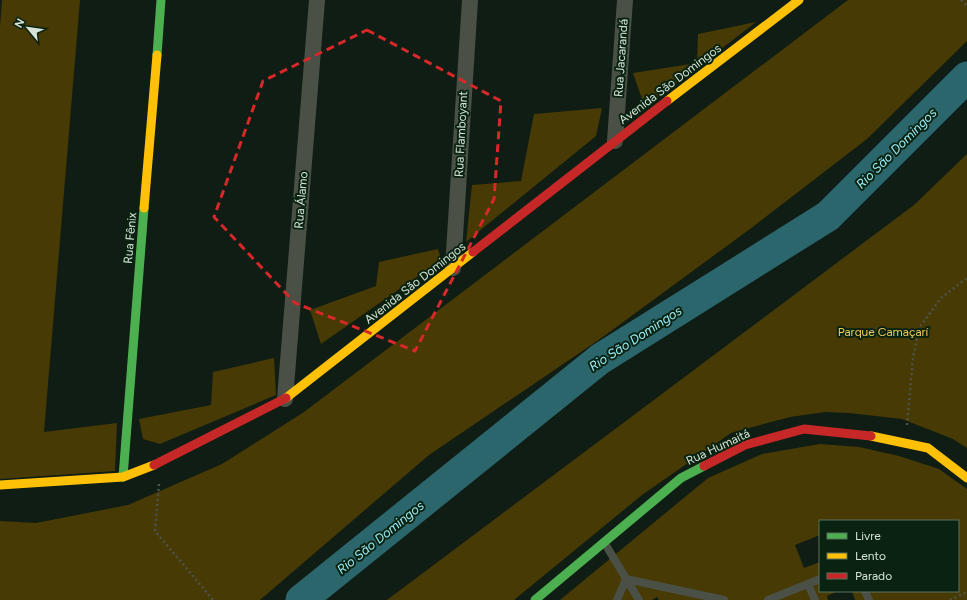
<svg xmlns="http://www.w3.org/2000/svg" width="967" height="600" viewBox="0 0 967 600" font-family="Figtree,sans-serif">
<style>
.green{fill:#473a04}
.lines{fill:none;stroke-linecap:round;stroke-linejoin:round}
.river{stroke:#2b666d;stroke-width:31}
.path{stroke:#4d534a;stroke-width:2.5;stroke-dasharray:2 3;stroke-linecap:butt}
.lane{stroke:#4a5045;stroke-width:8}
.street{stroke:#4a5045;stroke-width:16}
.fast{stroke:#4caf50;stroke-width:9}
.slow{stroke:#ffc107;stroke-width:9}
.jam{stroke:#c62828;stroke-width:9}
.marked{fill:none;stroke:#d62828;stroke-width:3;stroke-dasharray:8 5;stroke-linejoin:round}
.labels{text-anchor:middle;stroke-width:4;stroke-linejoin:round;paint-order:stroke}
.street-label{font-size:12px;fill:#d5e4d7;stroke:#0a2311}
.park-label{font-size:12px;fill:#f0cc59;stroke:#0a2311}
.water-label{font-size:13px;font-style:italic;fill:#99ecf9;stroke:#0a2311}
</style>
<rect width="100%" height="100%" fill="#101d14"/>
<path class="green" d="M2,0h78l-36,432 73,-9 -2,48 -115,8v-452z
M848,0h119v41l-100,98 -117,90 -150,110 -171,116 -169,145h-260v-79l36,2 92,-18 94,-41 82,-52z
M756,22l-111,86 -12,-35 64,-10 1,-29z
M602,108l-6,28 -130,106 6,-57 49,-4 13,-67z
M967,154v294l-14,-9 -51,-20 -53,-6 -24,-1 -35,5 -59,16 -89,62 -128,105h-127l527,-395z
M438,249l3,11 -120,84 -11,-34 66,-24 3,-24z
M274,358l2,37 -116,49 -17,-5 -4,-20 72,-14 2,-33z
M820,444l39,3 40,9 40,13 28,20v111h-112l-3,-9h106v-70h-138v14l-25,10 9,23 16,-6v29h18l-11,5 1,4h-169l-2,-3 -5,3h-92l148,-122 54,-24z"/>
<g class="lines">
<path class="river" d="M301,600l299,-241 228,-143 139,-139"/>
<path class="path" d="M961,0l6,6
M907,425l6,-67 6,-30 22,-30 26,-20
M159,484l-4,47 58,69
M950,600l17,-8"/>
<path class="lane" d="M604,542l35,58
M808,584l7,16
M865,591l4,9
M617,600l9,-21 98,21
M768,600l52,-21"/>
<path class="street" d="M615,141l10,-141
M453,268l17,-268
M285,399l32,-399"/>
<path class="fast" d="M157,55l4,-55
M123,477l21,-269
M535,600l146,-122 23,-12"/>
<path class="slow" d="M667,101l132,-101
M144,208l13,-153
M286,398l187,-146
M871,436l57,12 39,30
M0,485l123,-8 31,-12"/>
<path class="jam" d="M473,252l194,-151
M154,465l132,-67
M704,466l41,-21 59,-16 67,7"/>
</g>
<path class="marked" d="M367,30l134,71 -7,98 -79,152 -120,-48 -81,-86 49,-136z"/>
<g class="labels">
<g class="street-label">
<text transform="translate(621 58) rotate(-86)" y="4">Rua Jacarandá</text>
<text transform="translate(670 84) rotate(-37)" y="4">Avenida São Domingos</text>
<text transform="translate(461 134) rotate(-87)" y="4">Rua Flamboyant</text>
<text transform="translate(301 200) rotate(-85)" y="4">Rua Álamo</text>
<text transform="translate(130 238) rotate(-85)" y="4">Rua Fênix</text>
<text transform="translate(415 283) rotate(-38)" y="4">Avenida São Domingos</text>
<text transform="translate(718 447) rotate(-25)" y="4">Rua Humaitá</text>
</g>
<g class="park-label">
<text x="883" y="336">Parque Camaçarí</text>
</g>
<g class="water-label">
<text transform="translate(896 148) rotate(-45)" y="5">Rio São Domingos</text>
<text transform="translate(635 338) rotate(-33)" y="5">Rio São Domingos</text>
<text transform="translate(380 537) rotate(-39)" y="5">Rio São Domingos</text>
</g>
</g>
<rect x="819" y="520" width="140" height="72" fill="#0a2311" stroke="#5b7060"/>
<rect x="827" y="533" width="20" height="6" fill="#4caf50" stroke="#5b7060"/>
<text x="855" y="540" font-size="12" fill="#d5e4d7">Livre</text>
<rect x="827" y="553" width="20" height="6" fill="#ffc107" stroke="#5b7060"/>
<text x="855" y="560" font-size="12" fill="#d5e4d7">Lento</text>
<rect x="827" y="573" width="20" height="6" fill="#c62828" stroke="#5b7060"/>
<text x="855" y="580" font-size="12" fill="#d5e4d7">Parado</text>
<g transform="translate(28 28) rotate(299)" stroke="#0a2311" stroke-width="3" paint-order="stroke">
<path d="M0-3L7 15L0 10L-7 15Z" fill="#d5e4d7"/>
<text y="-6" font-size="11" font-weight="bold" text-anchor="middle" fill="#d5e4d7">N</text>
</g>
</svg>
